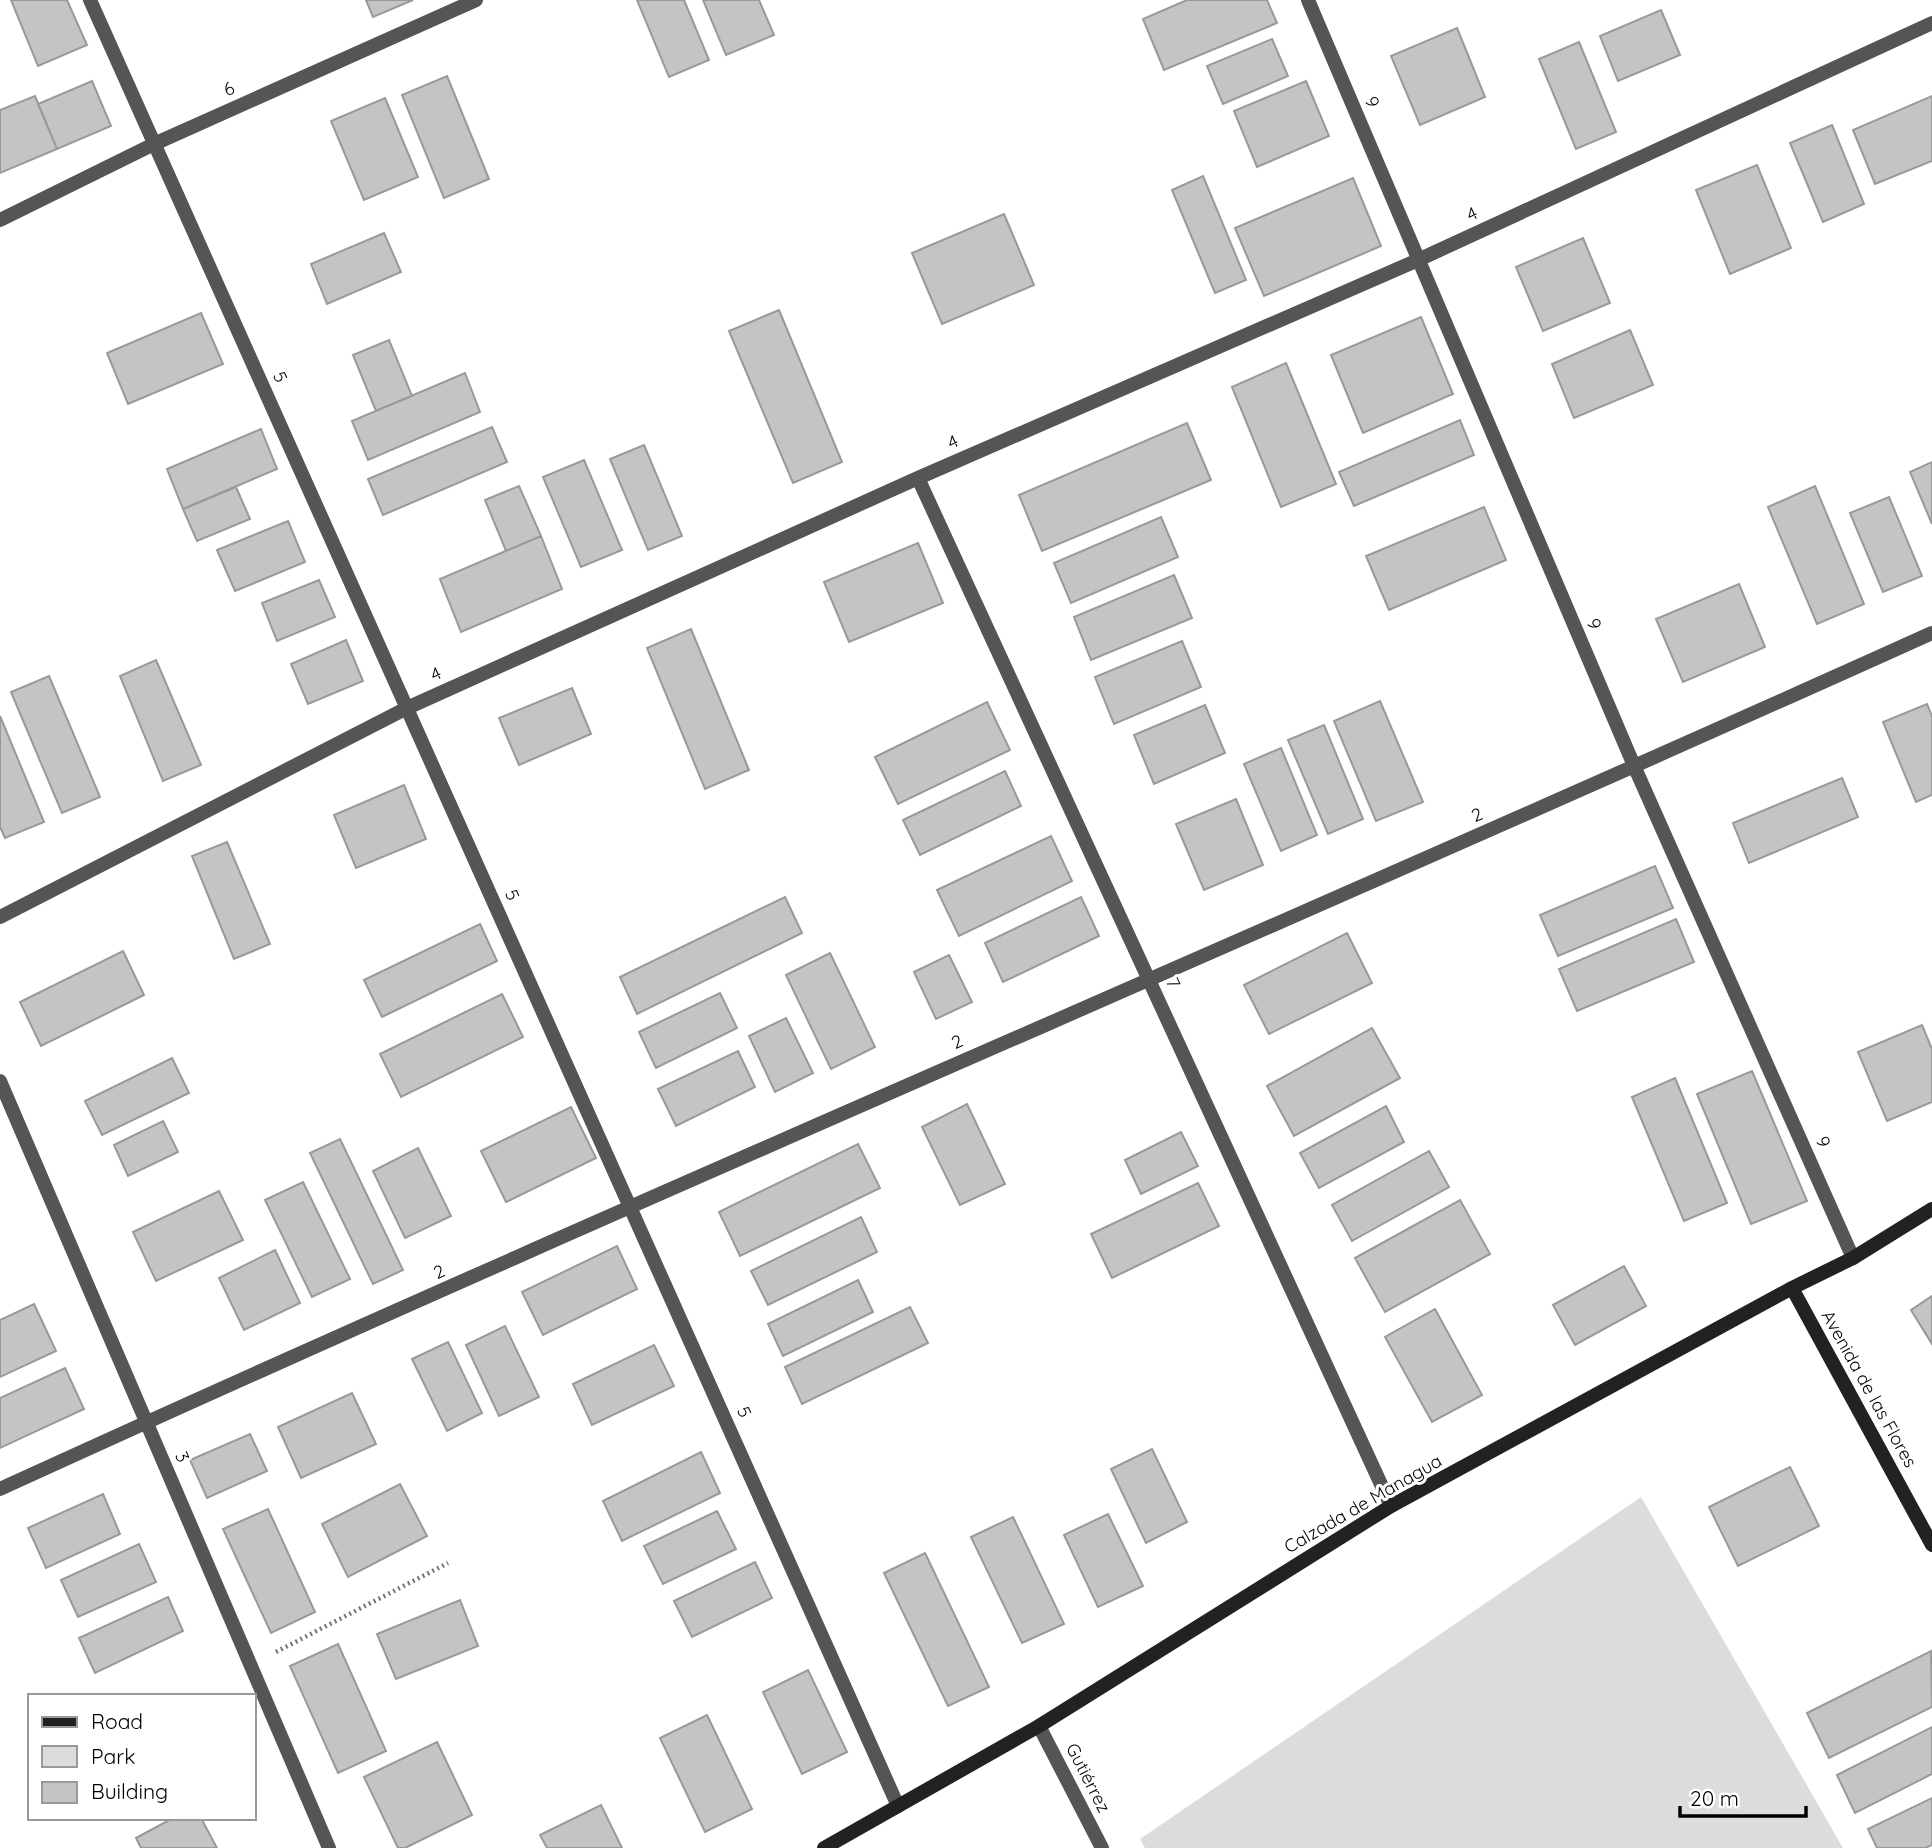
<svg xmlns="http://www.w3.org/2000/svg" width="1932" height="1848" viewBox="0 0 1932 1848" font-family="Quicksand,sans-serif">
<style>
.green{fill:#dcdcdc}
.building{fill:#c4c4c4;stroke:#999;stroke-width:2}
.lines{fill:none;stroke-linecap:round;stroke-linejoin:round}
.path{stroke:#777;stroke-width:4.5;stroke-dasharray:2 3.5;stroke-linecap:butt}
.street{stroke:#555;stroke-width:14}
.secondary{stroke:#222;stroke-width:14}
.labels{text-anchor:middle;stroke-width:6;stroke-linejoin:round;paint-order:stroke}
.street-label{font-size:18px;fill:#000;stroke:#fff}
</style>
<rect width="100%" height="100%" fill="#fff"/>
<path class="green" d="M1641,1497l202,351h-698l-5,-9z"/>
<path class="building" d="M11,0h56l20,45 -49,21z
M366,0h47l-40,17z
M637,0h47l25,60 -40,17z
M703,0h56l15,35 -48,20z
M1187,0h80l10,23 -113,47 -21,-51z
M1661,10l19,45 -62,26 -18,-45z
M1457,28l28,69 -65,28 -29,-69z
M1272,39l16,37 -65,28 -16,-38z
M1579,42l37,90 -40,17 -37,-90z
M447,76l42,103 -45,19 -42,-103z
M92,81l19,45 -54,23 -19,-45z
M1306,81l23,55 -72,31 -23,-56z
M35,96l22,53 -57,24v-63z
M1932,96v65l-57,23 -22,-54z
M385,98l33,79 -54,23 -33,-79z
M1832,125l32,79 -41,18 -33,-79z
M1757,165l34,83 -61,26 -34,-84z
M1203,176l43,104 -31,13 -43,-103z
M1353,178l28,68 -117,50 -29,-68z
M1004,214l30,71 -92,39 -30,-71z
M384,233l17,39 -74,32 -16,-40z
M1583,238l27,65 -67,28 -27,-64z
M779,310l63,152 -49,21 -64,-152z
M201,313l22,51 -95,40 -21,-51z
M1421,317l32,77 -90,39 -32,-78z
M1630,330l23,55 -79,33 -22,-54z
M389,340l23,56 -36,15 -23,-56z
M1286,363l50,121 -55,23 -49,-120z
M465,373l15,39 -112,48 -16,-39z
M1460,420l14,35 -120,51 -15,-34z
M1187,423l24,57 -169,71 -23,-56z
M492,427l15,35 -124,53 -15,-36z
M261,429l16,40 -94,40 -16,-40z
M644,445l38,91 -34,14 -38,-91z
M584,460l38,90 -41,17 -38,-90z
M1932,462v62l-22,-52z
M519,486l22,50 -35,15 -21,-51z
M1815,486l49,118 -47,20 -49,-117z
M236,487l14,32 -53,22 -14,-32z
M1889,497l33,79 -39,16 -33,-79z
M1484,507l22,53 -117,50 -23,-54z
M1161,517l17,40 -107,46 -17,-40z
M288,521l17,41 -70,29 -18,-41z
M541,536l21,53 -101,43 -21,-53z
M918,543l25,60 -94,39 -25,-60z
M1174,575l18,43 -101,42 -17,-43z
M319,580l16,37 -58,24 -15,-38z
M1739,584l26,63 -82,35 -27,-63z
M691,629l58,141 -44,19 -58,-141z
M346,640l17,41 -55,23 -17,-40z
M1182,641l19,46 -87,37 -19,-47z
M156,660l45,105 -38,16 -43,-105z
M49,676l51,121 -38,16 -51,-121z
M572,688l19,46 -72,31 -20,-47z
M1380,701l43,101 -47,19 -42,-100z
M987,702l23,48 -112,54 -23,-47z
M1927,704l5,12v79l-16,7 -33,-80z
M1205,705l20,48 -71,31 -20,-49z
M0,716l44,106 -39,16 -5,-11z
M1324,725l39,94 -35,15 -40,-94z
M1281,748l36,87 -36,16 -37,-87z
M1005,771l16,35 -101,49 -17,-35z
M1842,778l16,39 -109,46 -16,-40z
M404,785l22,54 -70,29 -22,-53z
M1236,799l27,66 -59,25 -28,-66z
M1051,836l21,45 -113,55 -22,-46z
M227,842l43,102 -36,15 -42,-103z
M1655,866l18,42 -115,48 -18,-41z
M785,897l17,36 -165,81 -17,-37z
M1081,897l18,39 -96,46 -18,-39z
M1676,919l18,43 -117,49 -18,-42z
M480,924l17,37 -115,56 -18,-37z
M1347,933l25,50 -103,51 -25,-49z
M123,951l21,44 -103,51 -21,-44z
M830,953l45,94 -44,22 -45,-94z
M949,955l23,47 -36,17 -22,-47z
M720,993l17,35 -81,40 -17,-36z
M502,994l21,43 -122,60 -21,-43z
M786,1018l27,55 -38,19 -26,-56z
M1922,1025l10,24v53l-45,19 -29,-69z
M1372,1028l28,50 -106,58 -27,-50z
M738,1051l17,36 -79,39 -18,-37z
M172,1058l17,35 -87,42 -17,-34z
M1752,1071l55,130 -56,23 -54,-130z
M1675,1078l52,125 -43,18 -52,-124z
M967,1104l38,80 -45,21 -38,-78z
M1386,1106l18,36 -85,46 -19,-35z
M571,1107l25,51 -90,44 -25,-51z
M163,1121l15,31 -50,24 -14,-31z
M1181,1132l17,34 -57,28 -16,-34z
M340,1139l63,131 -30,14 -63,-131z
M858,1144l22,44 -140,68 -21,-44z
M418,1148l33,68 -46,22 -32,-67z
M1429,1151l20,36 -97,54 -20,-36z
M303,1182l47,97 -38,18 -47,-97z
M1198,1183l21,43 -107,52 -21,-44z
M219,1191l24,49 -87,41 -23,-49z
M1460,1200l30,54 -105,58 -30,-54z
M861,1217l16,35 -109,53 -17,-34z
M617,1246l20,43 -94,46 -21,-43z
M275,1250l25,53 -56,27 -25,-52z
M1624,1266l22,40 -71,39 -22,-40z
M858,1280l15,32 -90,44 -15,-32z
M1932,1296v48l-21,-34z
M34,1304l22,47 -56,26v-57z
M910,1307l18,36 -126,61 -17,-37z
M1435,1309l47,86 -50,27 -47,-85z
M505,1326l34,71 -40,19 -33,-71z
M448,1342l34,71 -35,18 -35,-72z
M654,1345l20,41 -82,39 -19,-41z
M65,1368l19,41 -84,39v-50z
M352,1393l24,51 -75,34 -23,-51z
M250,1434l17,37 -60,27 -17,-38z
M1152,1449l35,73 -41,21 -35,-74z
M701,1452l19,41 -98,48 -19,-40z
M1790,1467l29,59 -81,40 -29,-59z
M400,1484l27,52 -79,41 -26,-53z
M103,1494l17,40 -74,34 -18,-40z
M268,1509l47,103 -44,21 -48,-104z
M717,1511l19,38 -73,35 -19,-38z
M1108,1514l35,72 -45,21 -34,-72z
M1013,1517l51,107 -42,19 -51,-106z
M139,1544l17,38 -78,35 -17,-37z
M925,1553l64,134 -41,19 -64,-133z
M755,1562l17,36 -80,39 -18,-36z
M168,1597l15,34 -88,42 -16,-35z
M460,1600l18,46 -82,33 -19,-45z
M338,1644l48,107 -48,22 -48,-107z
M1931,1651l1,56 -103,51 -22,-45z
M808,1670l39,82 -45,22 -39,-82z
M707,1715l45,94 -47,23 -45,-94z
M1932,1727v47l-77,39 -18,-38z
M437,1742l35,73 -67,33h-7l-34,-71z
M1932,1798v47l-7,3h-48l-9,-19z
M601,1805l21,43h-75l-7,-13z
M173,1818h28l16,30h-76l-5,-10z"/>
<g class="lines">
<path class="path" d="M276,1652l172,-89"/>
<path class="street" d="M90,0l808,1806
M1308,0l327,768 218,490
M0,220l154,-76 322,-144
M918,478l473,1028
M0,917l407,-209 511,-230 500,-218 514,-237
M0,1081l329,767
M0,1489c641,-293 1290,-566 1932,-856
M1039,1726l63,122"/>
<path class="secondary" d="M1792,1288l140,257
M824,1848l215,-122 352,-220 401,-218 61,-30 79,-49"/>
</g>
<g class="labels">
<g class="street-label">
<text transform="translate(229 89) rotate(-24)" y="6">6</text>
<text transform="translate(1372 102) rotate(67)" y="6">9</text>
<text transform="translate(1472 214) rotate(-25)" y="6">4</text>
<text transform="translate(280 377) rotate(66)" y="6">5</text>
<text transform="translate(953 442) rotate(-24)" y="6">4</text>
<text transform="translate(1594 624) rotate(67)" y="6">9</text>
<text transform="translate(436 674) rotate(-24)" y="6">4</text>
<text transform="translate(1477 815) rotate(-23)" y="6">2</text>
<text transform="translate(512 895) rotate(66)" y="6">5</text>
<text transform="translate(1173 983) rotate(65)" y="6">7</text>
<text transform="translate(957 1042) rotate(-24)" y="6">2</text>
<text transform="translate(1823 1142) rotate(66)" y="6">9</text>
<text transform="translate(439 1272) rotate(-24)" y="6">2</text>
<text transform="translate(1869 1389) rotate(61)" y="6">Avenida de las Flores</text>
<text transform="translate(744 1412) rotate(66)" y="6">5</text>
<text transform="translate(182 1457) rotate(67)" y="6">3</text>
<text transform="translate(1363 1504) rotate(-30)" y="6">Calzada de Managua</text>
<text transform="translate(1088 1778) rotate(63)" y="6">Gutiérrez</text>
</g>
</g>
<rect x="28" y="1694" width="228" height="126" fill="#ffffff" stroke="#999999" stroke-width="2"/>
<rect x="42" y="1717" width="35" height="10" fill="#222222" stroke="#999999" stroke-width="2"/>
<text x="91" y="1729" font-size="21" fill="#000000">Road</text>
<rect x="42" y="1746" width="35" height="21" fill="#dcdcdc" stroke="#999999" stroke-width="2"/>
<text x="91" y="1764" font-size="21" fill="#000000">Park</text>
<rect x="42" y="1782" width="35" height="21" fill="#c4c4c4" stroke="#999999" stroke-width="2"/>
<text x="91" y="1799" font-size="21" fill="#000000">Building</text>
<path d="M1680 1806v10h126v-10" fill="none" stroke="#000000" stroke-width="3.5"/>
<text x="1690" y="1806" font-size="21" fill="#000000" stroke="#ffffff" stroke-width="5" paint-order="stroke">20 m</text>
</svg>
